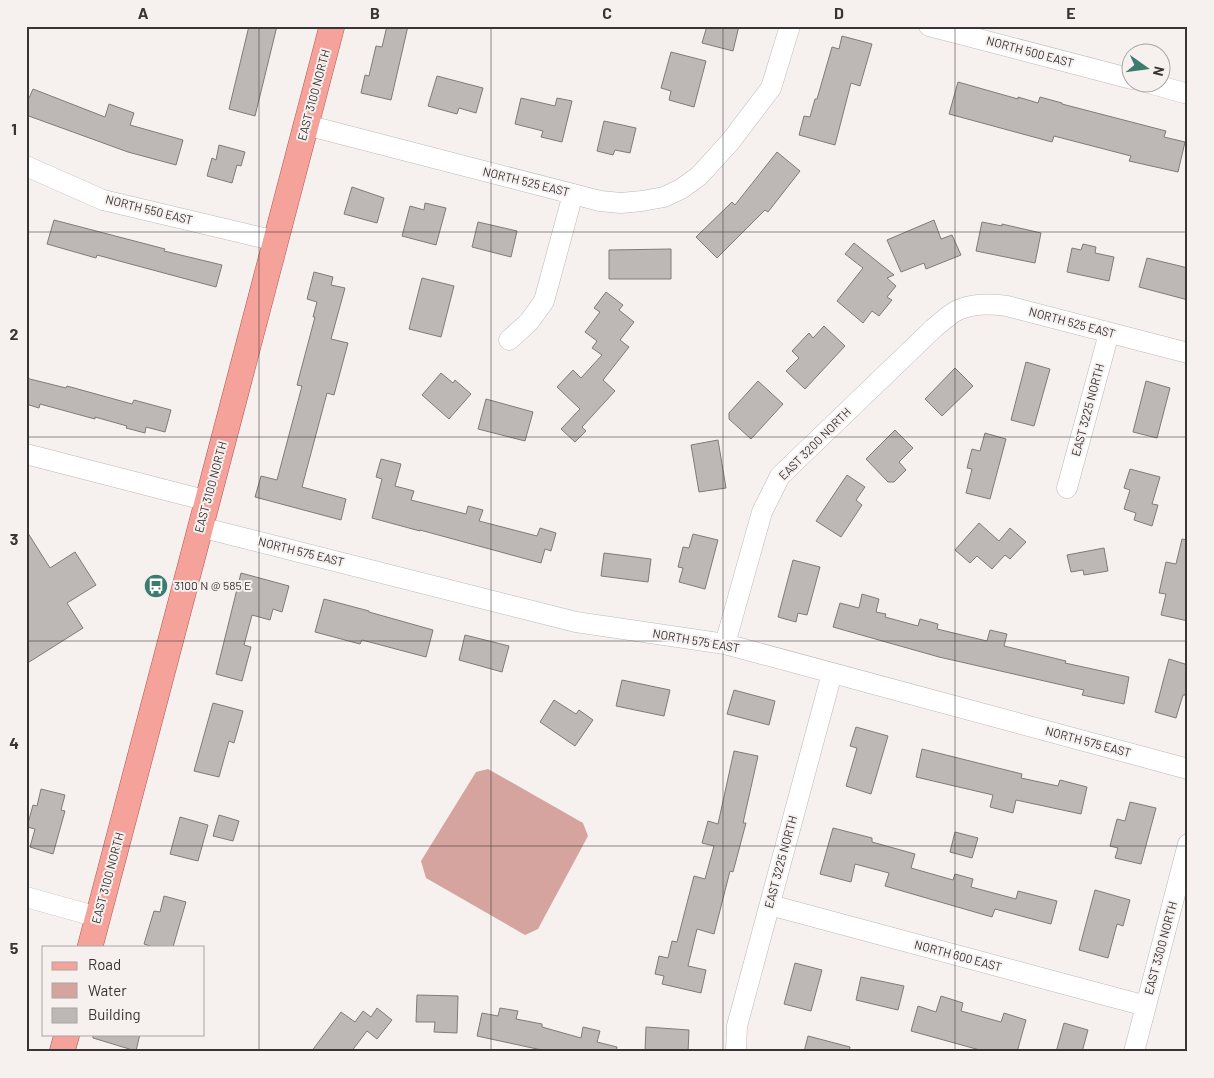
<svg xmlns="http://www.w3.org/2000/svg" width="1214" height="1078" viewBox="0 0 1214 1078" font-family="Barlow,sans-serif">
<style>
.water{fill:#d5a49e}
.building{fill:#bdb7b6;stroke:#807b7a}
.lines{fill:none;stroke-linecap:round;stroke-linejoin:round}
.minor-casing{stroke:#beb8b7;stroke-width:21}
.major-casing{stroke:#af544b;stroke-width:26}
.minor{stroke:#fff;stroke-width:20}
.major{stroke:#f5a29a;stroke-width:25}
.grid{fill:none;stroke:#383535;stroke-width:1;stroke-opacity:0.55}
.labels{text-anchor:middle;stroke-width:4;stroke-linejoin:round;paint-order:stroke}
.street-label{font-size:12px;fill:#383535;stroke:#f6f0ef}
.poi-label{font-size:12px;fill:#383535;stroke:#f6f0ef;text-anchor:start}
.neatline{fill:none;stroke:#383535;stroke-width:2}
.grid-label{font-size:16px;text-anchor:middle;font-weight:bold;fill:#383535}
</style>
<rect width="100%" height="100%" fill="#f6f0ef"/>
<path class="water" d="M488,769l95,54 5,13 -50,93 -13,6 -99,-57 -5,-17 55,-89z"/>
<path class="building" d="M249,26h28l-22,90 -26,-7z
M387,26h21l-17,74 -30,-7 4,-18 4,1 7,-30 6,1z
M707,26h32l-6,25 -31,-8z
M842,36l30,8 -12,42 -9,-3 -16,62 -36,-10 5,-19 6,1 5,-18h2l15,-52 7,2z
M671,52l35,9 -12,46 -25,-7 2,-9 -10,-3z
M437,76l46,12 -7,25 -17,-5 -2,6 -29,-8z
M958,82l60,17v-2l20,6 2,-6 22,6v1l104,27 -2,6 21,5 -7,30 -49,-11 2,-5 -77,-20 -2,6 -103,-28z
M33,89l72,28 4,-13 25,9 -4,12 53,15 -7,25 -48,-13 -102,-37v-10z
M521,98l34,8 2,-8 15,3 -10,41 -21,-5 2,-6 -28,-7z
M604,121l32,7 -6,25 -15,-3 -2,5 -16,-4z
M219,145l26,7 -4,14 -4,-1 -5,18 -25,-7 5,-18 4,2z
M777,152l23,19 -32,41 -3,-2 -48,48 -21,-21 36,-35 3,3z
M352,187l32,11 -7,25 -33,-9z
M425,203l21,5 -10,37 -34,-9 8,-30 14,4z
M54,220l111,29 -1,2 58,14 -6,22 -119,-32 -1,3 -49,-14z
M934,220l7,19 11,-4 9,20 -35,14 -2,-6 -23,9 -14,-32z
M478,222l39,9 -6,26 -39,-10z
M982,222l20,4v-2l39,9 -6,30 -59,-12z
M854,243l40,32 -7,3 9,8 -9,11 5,3 -13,16 -7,-5 -9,12 -26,-22 26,-33 -18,-14z
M1083,244l13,3 -1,6 19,4 -5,24 -42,-9 5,-24 9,2z
M671,249v30h-62v-29z
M1147,258l41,10v32l-49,-13z
M314,272l19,5 -2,8 14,3 -14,51 17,4 -14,52 -7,-2 -25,94 44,12 -5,21 -86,-23 6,-21 16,4 25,-94 -5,-1 18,-68h-2l4,-15 -10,-3z
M422,278l32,8 -13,51 -32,-8z
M606,292l17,13 -4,5 15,12 -14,18 9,7 -26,33 12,11 -33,36 4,4 -11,11 -14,-13 19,-20 -23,-22 16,-17 8,8 21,-23 -10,-7 5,-7 -12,-9 15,-20 -6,-4z
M824,326l21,20 -40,43 -19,-18 13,-13 -7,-7 17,-18 4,5z
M1026,362l24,7 -16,57 -23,-6z
M955,368l18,18 -31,30 -17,-17z
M441,373l12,10 2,-3 16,14 -22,25 -27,-24z
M26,378l40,10 1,-2 65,18 2,-4 37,10 -6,22 -19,-5 -1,6 -19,-5 1,-2 -32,-9v2l-55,-15 -1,4 -13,-4z
M758,381l25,23 -32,35 -22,-20v-6z
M1146,381l24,7 -13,50 -24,-6z
M486,399l47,13 -8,29 -47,-12z
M895,430l18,18 -14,14 7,8 -12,12h-6l-22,-23z
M985,433l21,6 -16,60 -24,-6 6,-24 -5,-1 5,-19 8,2z
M718,440l8,48 -27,4 -8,-47z
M381,459l20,5 -6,22 19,5 -3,9 55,14 2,-8 15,4 -4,11 58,15 3,-8 16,5 -5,18 -6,-2 -4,14 -121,-33v1l-48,-13 10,-39 -6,-2z
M1130,469l30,8 -8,27 6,1 -6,21 -18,-6 2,-7 -12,-4 6,-19 -6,-2z
M847,475l18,12 -9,13 6,5 -21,32 -25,-16z
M979,523l20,18 11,-13 16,14 -16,17 -5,-4 -13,14 -15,-13 -7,7 -15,-13z
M26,530l24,38 25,-16 21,33 -29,18 16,25 -57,36z
M693,534l25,6 -13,49 -26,-7 4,-14 -5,-1 5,-20 6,1z
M1182,539l6,1v81l-27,-6 5,-21 -7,-1 7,-31 10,2z
M1104,548l4,23 -24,4 -1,-5 -12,2 -4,-17z
M604,553l47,6 -3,23 -47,-6z
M793,560l27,7 -13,48 -9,-2 -2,9 -18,-5z
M241,573l48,13 -7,26 -9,-3 -3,11 -18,-5 -8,30 7,2 -9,34 -26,-7z
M862,594l17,5 -3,13 10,2 -1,3 33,9 2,-7 18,5 -1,5 50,12 3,-11 17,4 -3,12 62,15 -1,2 64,14 -5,27 -42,-9 2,-5 -145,-33 -106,-30 7,-24 19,5z
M324,599l45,12v1l64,18 -7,27 -64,-17 -2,4 -45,-12z
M465,635l44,11 -7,26 -43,-12z
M1169,659l19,6v20l-3,10h-2l-7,23 -21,-6z
M622,680l48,10 -6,26 -48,-10z
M734,690l41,11 -6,24 -42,-11z
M554,700l22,14 3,-4 14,10 -18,26 -35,-24z
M213,703l30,8 -9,32 -5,-2 -10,36 -25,-6z
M856,727l32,9 -17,58 -25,-8 11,-38 -7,-2z
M922,749l100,25 -1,4 37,8 2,-6 27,7 -6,27 -65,-14 -3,13 -23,-6 3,-12 -77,-18z
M734,751l24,5 -15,67h3l-13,49 -3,-1 -16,63 -17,-5 -9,37 18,4 -5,23 -39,-9 2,-8 -9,-2 4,-18 9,2 4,-17 5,1 17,-66 11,3 9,-33 -12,-3 6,-22 10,3z
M41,789l24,6 -4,15 4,1 -12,43 -23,-7 5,-18 -8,-2 6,-22 4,1z
M1130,802l26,6 -15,56 -26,-6 3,-10 -8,-2 7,-27 8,2z
M219,815l20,6 -6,20 -20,-5z
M180,817l28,8 -10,36 -28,-7z
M833,828l39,10v4l43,12 -4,14 42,12 2,-6 18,5 -2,8 45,12 2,-8 39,10 -6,23 -56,-15 -3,8 -107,-31 4,-13 -34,-9 -4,18 -31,-8z
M955,832l23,6 -6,20 -22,-6z
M1095,890l35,10 -7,26 -6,-2 -9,34 -29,-8z
M164,896l22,6 -13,45h-20l-9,-3 10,-33 6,1z
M795,963l27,7 -11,41 -27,-7z
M861,977l43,9 -6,24 -42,-10z
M417,995l41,1 -1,37 -23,-1 1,-10h-19z
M941,996l22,7 -2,8 40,11 3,-9 22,7 -9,32h-30l-76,-21 7,-25 18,6z
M377,1008l15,12 -15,19 -10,-8 -16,21h-40l30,-40 14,10 8,-11 8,6z
M500,1008l18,3 -2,8 26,5v3l39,11 2,-11 17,4 -3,11 20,5 -1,5h-65l-74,-16 5,-23 16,3z
M1064,1023l24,7 -6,22h-26z
M646,1027l43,3 -1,22h-43z
M93,1034h47l-4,17 -43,-13z
M808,1036l42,11 -1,5h-45z"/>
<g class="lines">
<g class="minor-casing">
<path id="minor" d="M929,26l203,53
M1145,82l43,12
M306,125l294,76 21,2 21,-2 22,-4 17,-8 18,-13 31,-34 41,-54 19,-62
M26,166l77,34 173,41
M509,340l20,-18 15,-21 29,-107
M26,454l182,47
M1067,488l42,-155
M200,527l376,95 149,22 463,125
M725,644l37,-132 18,-36 154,-148c7,-6 14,-12 22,-17 16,-8 34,-7 51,-5l181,47
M26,897l72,20
M770,905l376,101
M736,1052l1,-26 95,-353
M1134,1052l54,-208"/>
</g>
<g class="major-casing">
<path id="major" d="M90,947c82,-307 161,-614 242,-921
M62,1052l5,-18"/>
</g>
<use href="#minor" class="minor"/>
<use href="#major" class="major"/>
</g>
<path class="grid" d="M259,26v1026M491,26v1026M723,26v1026M955,26v1026M26,232h1162M26,437h1162M26,641h1162M26,846h1162"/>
<defs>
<g id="bus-disc" transform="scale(1.25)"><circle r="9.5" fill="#3a7d6e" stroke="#f6f0ef"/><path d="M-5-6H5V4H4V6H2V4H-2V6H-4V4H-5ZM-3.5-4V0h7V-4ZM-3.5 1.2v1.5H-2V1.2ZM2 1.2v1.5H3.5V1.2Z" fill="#fff"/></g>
</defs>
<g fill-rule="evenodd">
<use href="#bus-disc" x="156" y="586"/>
</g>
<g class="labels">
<g class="street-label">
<text transform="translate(1030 52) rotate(15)" y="4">NORTH 500 EAST</text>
<text transform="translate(314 95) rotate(-75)" y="4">EAST 3100 NORTH</text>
<text transform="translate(526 182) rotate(14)" y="4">NORTH 525 EAST</text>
<text transform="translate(149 210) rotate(14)" y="4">NORTH 550 EAST</text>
<text transform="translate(1072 323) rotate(15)" y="4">NORTH 525 EAST</text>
<text transform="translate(1088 410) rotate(-75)" y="4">EAST 3225 NORTH</text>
<text transform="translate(815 444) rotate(-45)" y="4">EAST 3200 NORTH</text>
<text transform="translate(211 487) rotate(-75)" y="4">EAST 3100 NORTH</text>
<text transform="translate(301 552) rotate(14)" y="4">NORTH 575 EAST</text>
<text transform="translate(696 641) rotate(10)" y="4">NORTH 575 EAST</text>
<text transform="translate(1088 742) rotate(15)" y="4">NORTH 575 EAST</text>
<text transform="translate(781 862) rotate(-75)" y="4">EAST 3225 NORTH</text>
<text transform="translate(108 878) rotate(-75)" y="4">EAST 3100 NORTH</text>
<text transform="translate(1161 948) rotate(-75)" y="4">EAST 3300 NORTH</text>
<text transform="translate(958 956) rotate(15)" y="4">NORTH 600 EAST</text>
</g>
<g class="poi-label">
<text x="174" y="590">3100 N @ 585 E</text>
</g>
</g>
<rect width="1214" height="1078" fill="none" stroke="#f6f0ef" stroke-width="55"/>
<rect x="42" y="946" width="162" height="90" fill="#f6f0ef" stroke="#aaa5a5"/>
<rect x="52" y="962" width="25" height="8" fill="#f5a29a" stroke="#aaa5a5"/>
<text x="88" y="970" font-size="15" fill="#383535">Road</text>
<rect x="52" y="983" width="25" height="15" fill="#d5a49e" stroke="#aaa5a5"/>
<text x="88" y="996" font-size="15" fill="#383535">Water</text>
<rect x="52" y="1008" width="25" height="15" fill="#bdb7b6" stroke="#aaa5a5"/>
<text x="88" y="1020" font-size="15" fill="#383535">Building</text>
<g transform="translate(1146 68) rotate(104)"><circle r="24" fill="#f6f0ef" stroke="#aaa5a5"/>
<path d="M0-4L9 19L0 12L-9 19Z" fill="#3a7d6e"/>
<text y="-8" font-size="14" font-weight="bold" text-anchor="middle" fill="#383535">N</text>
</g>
<rect x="28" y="28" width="1158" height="1022" class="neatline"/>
<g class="grid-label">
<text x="143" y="19">A</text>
<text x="375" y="19">B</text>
<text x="607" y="19">C</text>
<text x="839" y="19">D</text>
<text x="1071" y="19">E</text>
<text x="14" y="135">1</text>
<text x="14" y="340">2</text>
<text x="14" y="545">3</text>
<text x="14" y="749">4</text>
<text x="14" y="954">5</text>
</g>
</svg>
